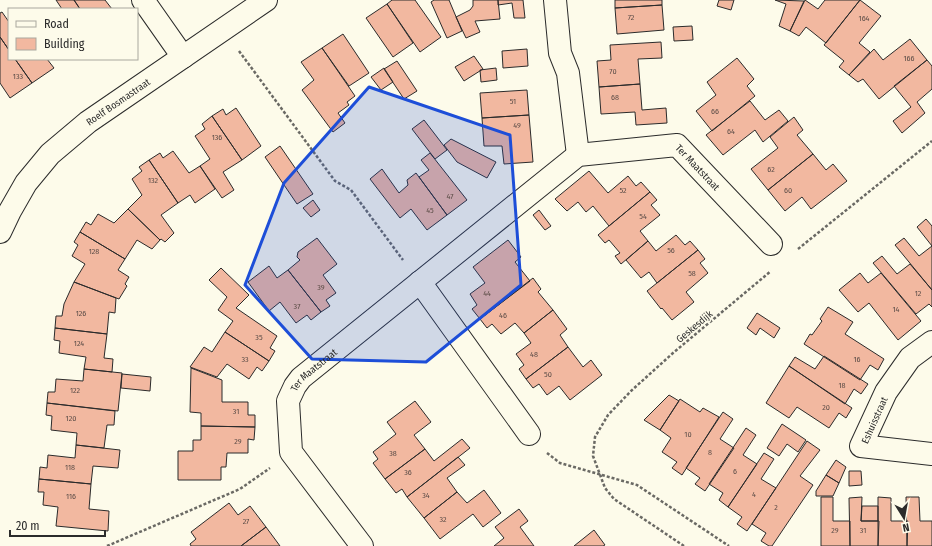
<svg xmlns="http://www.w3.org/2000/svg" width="932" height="546" viewBox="0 0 932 546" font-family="'Fira Sans Condensed',sans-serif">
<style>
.building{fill:#f2b8a0;stroke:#2b2b2b}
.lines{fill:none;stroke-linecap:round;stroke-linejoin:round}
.street-casing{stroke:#2b2b2b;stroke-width:24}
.secondary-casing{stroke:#2b2b2b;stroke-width:24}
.path{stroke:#6a6964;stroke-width:2.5;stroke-dasharray:3 2;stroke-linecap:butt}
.street{stroke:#fdfbea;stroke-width:22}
.secondary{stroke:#fdfbea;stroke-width:22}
.marked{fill:#1d4ed8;fill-opacity:0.2;stroke:#1d4ed8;stroke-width:3;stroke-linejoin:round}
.labels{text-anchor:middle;stroke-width:3;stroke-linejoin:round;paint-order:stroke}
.number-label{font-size:8px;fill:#5d4e48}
.street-label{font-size:10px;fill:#2b2b2b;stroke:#fdfbea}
</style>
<rect width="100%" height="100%" fill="#fdfbea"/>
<path class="building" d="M56,0h18l6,9h-18z
M74,0h31l7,9h-32z
M392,0h23l26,37 -21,15 -33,-48z
M434,0h15l13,31 -15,7 -16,-36z
M473,0h25l2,19 -25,2 5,11 -14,6 -10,-21 14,-7 3,-4z
M498,0h25l2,18h-11l-2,-15 -14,2z
M615,0h47v5l-47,3z
M719,0h15l-3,10 -14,-4z
M775,0l29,1 -14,30 -11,-5 7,-22z
M805,0l13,9 7,-9h35l-34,43 -20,-16 -7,9 -9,-5z
M860,0l21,16 -22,27 11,9 -21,23 -10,-8 5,-6 -20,-16z
M387,4l26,39 -20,14 -27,-39z
M662,5l2,25 -47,4 -2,-26z
M2,12l7,10v28l-9,-13v-24z
M692,26l1,14 -19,1 -1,-14z
M343,34l26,39 -20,13 -27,-38z
M0,37l9,13v9h6l17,24 -22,15 -10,-15z
M910,39l17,21 -48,39 -16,-20 -5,3 -9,-7 25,-26 9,11z
M661,42l1,16 -24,1 2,25 -41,3 -2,-26 14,-1 -1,-15z
M322,48l33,48 -8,6 2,3 -11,8 7,10 -12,9 -31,-42 12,-10 -13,-18z
M527,49l1,17 -25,2 -1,-17z
M474,56l9,13 -19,12 -9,-14z
M737,58l17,21 -7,7 8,10 -43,35 -16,-20 20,-16 -9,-13z
M15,59h32l7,9 -22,15z
M927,60l5,6v23l-15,13 8,11 -23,20 -9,-12 18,-14 -17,-21z
M397,61l20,30 -13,8 -20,-30z
M384,68l9,14 -12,8 -10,-13z
M496,68l1,12 -16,2 -1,-12z
M640,84l2,26 24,-2 1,15 -31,2 -1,-13 -34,2 -2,-27z
M527,90l2,25 -47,3 -2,-25z
M750,101l15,19 14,-10 9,11 -25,21 -8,-12 -32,25 -17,-20z
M236,108l25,38 -19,14 -30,-44 11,-7 3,6z
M529,115l4,47 -29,2 -2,-18h-18l-2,-28z
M212,116l30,44 -19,12 11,18 -12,8 -22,-32 10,-7 -15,-23 10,-7 -3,-5z
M794,117l9,13 -6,5 16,19 -45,36 -17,-21 27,-21 -8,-11z
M424,120l23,30 -12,9 -23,-30z
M451,139l45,23 -9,16 -30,-16 -13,-17z
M280,146l33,48 -16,10 -32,-47z
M173,151l16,22 11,-7 15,23 -20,14 -5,-8 -12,8 -29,-43 11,-7 3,5z
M430,153l37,47 -20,15 -28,-38 10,-7 -8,-10z
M813,154l13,16 7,-6 14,17 -36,28 -9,-12 -17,14 -17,-21z
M149,160l29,43 -17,12 13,18 -9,9 -4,-3 -1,1 -32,-31 14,-14 -10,-16 10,-8 -3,-4z
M382,169l17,24 9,-8 -1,-5 9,-7 31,42 -20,15 -16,-21 -11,9 -30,-39z
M589,171l19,22 20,-17 8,10 5,-4 9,10 -41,34 -16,-20 -7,6 -8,-10 -11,9 -12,-12z
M650,192l7,8 -6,5 9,10 -20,16 8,10 -27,23 -6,-8 5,-3 -11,-13 -4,3 -7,-8z
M313,200l7,10 -9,7 -8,-9z
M128,209l32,31 -8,9 -15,-9 -12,19 -45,-27 6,-10 5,3 7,-11 16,9z
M539,210l12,16 -6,4 -12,-15z
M926,219l6,7v20l-15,-19z
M80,232l45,27 -7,11 11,7 -4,7 2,2 -8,13 -45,-17 11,-18 -13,-8 6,-11 -4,-3z
M676,235l9,10 5,-4 8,9 -41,33 -8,-11 -8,6 -15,-18 22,-19 8,10z
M317,238l20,26 -14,11 13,18 -10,7 4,6 -9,6 -33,-42 12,-10 -3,-3 1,-5z
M904,238l15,18 13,-10v44l-37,-45z
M508,240l13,17 -6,5 15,19 -50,38 -8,-10 5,-4 -7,-11 15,-11 -12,-16z
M698,250l7,9 -5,4 8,10 -22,19 8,10 -22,18 -10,-12 -1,1 -14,-18z
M882,256l15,18 13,-10 22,26v17l-3,-3 -13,10 -43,-51z
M269,266l8,12 11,-8 33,42 -10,8 -4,-5 -11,8 -16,-21 -11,9 -21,-29z
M221,268l28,27 -13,13 41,28 -7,12 5,3 -6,10 -44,-29 8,-11 -15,-11 9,-13 -18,-17z
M860,273l8,10 13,-10 40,48 -23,19 -29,-37 -11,9 -19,-22z
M533,278l8,11 -3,3 15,18 -29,23 -9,-10 -14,11 -9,-10 -5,4 -7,-9z
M74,282l42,16 -1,15 -6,-1 -2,22 -52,-6 1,-12h6l2,-12z
M828,307l25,15 -8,12 39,25 -6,11 -8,-5 -10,15 -56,-36 6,-10 2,1 10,-14 -2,-2z
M553,310l14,19 -7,6 8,12 -42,32 -7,-10 5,-4 -8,-11 15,-11 -7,-10z
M757,313l23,15 -6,10 -14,-10 -4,7 -9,-7z
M55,328l52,6 -3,24 9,1 -1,13 -28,-3 2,-12 -27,-4 1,-12 -6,-1z
M225,332l44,29 -7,10 -5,-4 -8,12 -22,-15 -10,13 -27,-10 14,-20 8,5z
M568,347l15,20 8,-7 11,15 -32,25 -11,-14 -12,9 -8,-11 -6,4 -7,-9z
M824,356l44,28 -7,10 -7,-5 -9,15 -56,-38 6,-9 20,12z
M789,366l63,42 -6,10 -7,-5 -10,15 -32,-21 -8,11 -23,-15z
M191,368l31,12v22h26v13h7v12l-54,-1v-13l-11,-1z
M84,369l38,4 -4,38 -71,-8 1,-11h7l1,-13 27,2z
M122,374l29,3 -1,14 -29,-3z
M669,395l10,6 -19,29 -16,-10z
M680,399l20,13 3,-4 16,9 -37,58 -10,-7 5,-6 -15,-10 9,-14 -11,-8z
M415,401l16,21 -17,13 11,14 -40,30 -12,-16 5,-4 -5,-7 23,-18 -9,-12z
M47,403l68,8 -1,14h-7l-3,23 -28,-3 1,-12 -26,-3 1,-14 -6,-1z
M723,412l10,7 -13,20 14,9 -29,43 -10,-7 5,-6 -14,-10z
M782,424l24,16 -8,12 -11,-8 -8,12 -12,-8z
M201,426l54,1 -1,13 -6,-1v14h-21l-1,14h-5v13h-43v-29h15v-11h8z
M746,428l10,7 -13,20 14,9 -29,43 -9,-7 4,-7 -14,-9z
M462,439l8,9 -63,49 -5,-8 -6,4 -11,-14 40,-30 9,12z
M807,441l13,9 -20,26 13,9 -41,61h-3l-8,-5 5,-8 -14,-9z
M76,445l44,5 -2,18 -25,-2 -2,18 -52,-5 1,-12 7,1 1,-13 27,3z
M764,453l10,6 -13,20 15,9 -29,43 -10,-7 5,-7 -14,-10z
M458,457l7,8 -18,13 10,14 -33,26 -17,-21z
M836,460l10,7 -7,16 -13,-8z
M849,471h12l1,14 -13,1z
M826,475l13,8 -6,13h-17v-5z
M39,479l52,5 -2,25 20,2 -1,20 -52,-5 2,-19 -15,-2 1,-13h-6z
M484,490l17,23 -18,14 -10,-13 -33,25 -16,-21 33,-26 10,11z
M821,497h12v24h17v25h-29z
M862,497l-1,24h18l-1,25h-28l-1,-48z
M878,497l13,1v23h17l-1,25h-29z
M906,497h13l1,24h12v25h-25z
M229,503l9,12 12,-9 16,21 -25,19h-50l-1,-2 6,-5 -5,-7z
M862,506h16v15h-17z
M519,509l9,12 -8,6 14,19h-40l10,-8 -9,-11z
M266,527l14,19h-39z
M594,530l11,15 -2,1h-29z"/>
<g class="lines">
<g class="street-casing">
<g id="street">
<path d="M143,0l40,57"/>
<path d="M555,0l5,53 8,20 10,82"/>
<path d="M420,282l109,152"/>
<path d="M932,342l-22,16 -24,34 -25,54 71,8"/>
<path id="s1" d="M362,546l-71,-94 -3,-51 7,-15 6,-8 277,-223 99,-10 94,99"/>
</g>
</g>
<g class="secondary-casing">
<g id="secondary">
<path id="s2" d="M0,232l10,-21 16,-28 24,-29 38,-32 178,-122"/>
</g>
</g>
<path class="path" d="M239,51l96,130 16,9 52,70
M798,249l134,-108
M547,453l13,10 77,22 92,61
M107,546l133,-57 30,-21
M684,546l-70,-47 -9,-11 -12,-32 2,-19 13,-22 23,-24 42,-38 98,-82"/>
<use href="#street" class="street"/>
<use href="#secondary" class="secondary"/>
</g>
<path class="marked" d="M369,87l141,48 11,150 -95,77 -114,-3 -67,-74 39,-102z"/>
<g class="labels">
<g class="number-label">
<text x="631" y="20">72</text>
<text x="864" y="21">164</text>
<text x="909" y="61">166</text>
<text x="613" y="74">70</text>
<text x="18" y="79">133</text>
<text x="615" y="100">68</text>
<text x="513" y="104">51</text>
<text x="715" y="114">66</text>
<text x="517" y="128">49</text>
<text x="731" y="134">64</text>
<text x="217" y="140">136</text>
<text x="771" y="172">62</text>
<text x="153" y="183">132</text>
<text x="623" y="193">52</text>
<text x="788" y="193">60</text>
<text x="450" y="199">47</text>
<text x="430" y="213">45</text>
<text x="643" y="219">54</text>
<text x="671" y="253">56</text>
<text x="94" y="254">128</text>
<text x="692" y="276">58</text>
<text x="321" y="290">39</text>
<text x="487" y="296">44</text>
<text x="918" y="296">12</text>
<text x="297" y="309">37</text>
<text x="896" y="312">14</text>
<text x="81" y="316">126</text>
<text x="503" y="318">46</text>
<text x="259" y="340">35</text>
<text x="79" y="346">124</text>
<text x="534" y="357">48</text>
<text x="245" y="362">33</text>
<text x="857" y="362">16</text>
<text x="548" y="377">50</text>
<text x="842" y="388">18</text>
<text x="75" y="393">122</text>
<text x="826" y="410">20</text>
<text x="236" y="414">31</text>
<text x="71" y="421">120</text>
<text x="688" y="437">10</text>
<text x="238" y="444">29</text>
<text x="710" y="455">8</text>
<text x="393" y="456">38</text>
<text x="70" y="470">118</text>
<text x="735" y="474">6</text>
<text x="408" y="475">36</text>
<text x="754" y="497">4</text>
<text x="426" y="498">34</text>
<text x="71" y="499">116</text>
<text x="776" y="510">2</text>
<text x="443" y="522">32</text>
<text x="246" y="524">27</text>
<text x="835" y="533">29</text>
<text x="863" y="533">31</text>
</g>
<g class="street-label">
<text dy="4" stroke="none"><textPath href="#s2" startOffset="179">Roelf Bosmastraat</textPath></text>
<text dy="4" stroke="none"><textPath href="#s1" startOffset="681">Ter Maatstraat</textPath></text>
<text transform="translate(694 326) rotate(-40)" y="4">Geskesdijk</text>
<text dy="4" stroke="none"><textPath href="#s1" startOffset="210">Ter Maatstraat</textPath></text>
<text transform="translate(874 420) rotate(-66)" y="4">Eshuisstraat</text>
</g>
</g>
<rect x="8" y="8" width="130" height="52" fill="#fdfbea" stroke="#a9a89e"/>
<rect x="16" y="21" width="20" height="6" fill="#fdfbea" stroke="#a9a89e"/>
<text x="44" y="28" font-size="12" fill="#2b2b2b">Road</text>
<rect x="16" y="38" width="20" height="12" fill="#f2b8a0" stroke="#a9a89e"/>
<text x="44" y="48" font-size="12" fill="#2b2b2b">Building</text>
<g transform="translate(904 518) rotate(169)" stroke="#fdfbea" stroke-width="3" paint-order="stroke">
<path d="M0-3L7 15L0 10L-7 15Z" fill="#2b2b2b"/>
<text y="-6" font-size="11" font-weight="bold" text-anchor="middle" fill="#2b2b2b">N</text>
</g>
<path d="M10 530v6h95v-6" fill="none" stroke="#2b2b2b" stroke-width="2"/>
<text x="16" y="530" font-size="12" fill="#2b2b2b" stroke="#fdfbea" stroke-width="3" paint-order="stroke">20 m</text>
</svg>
